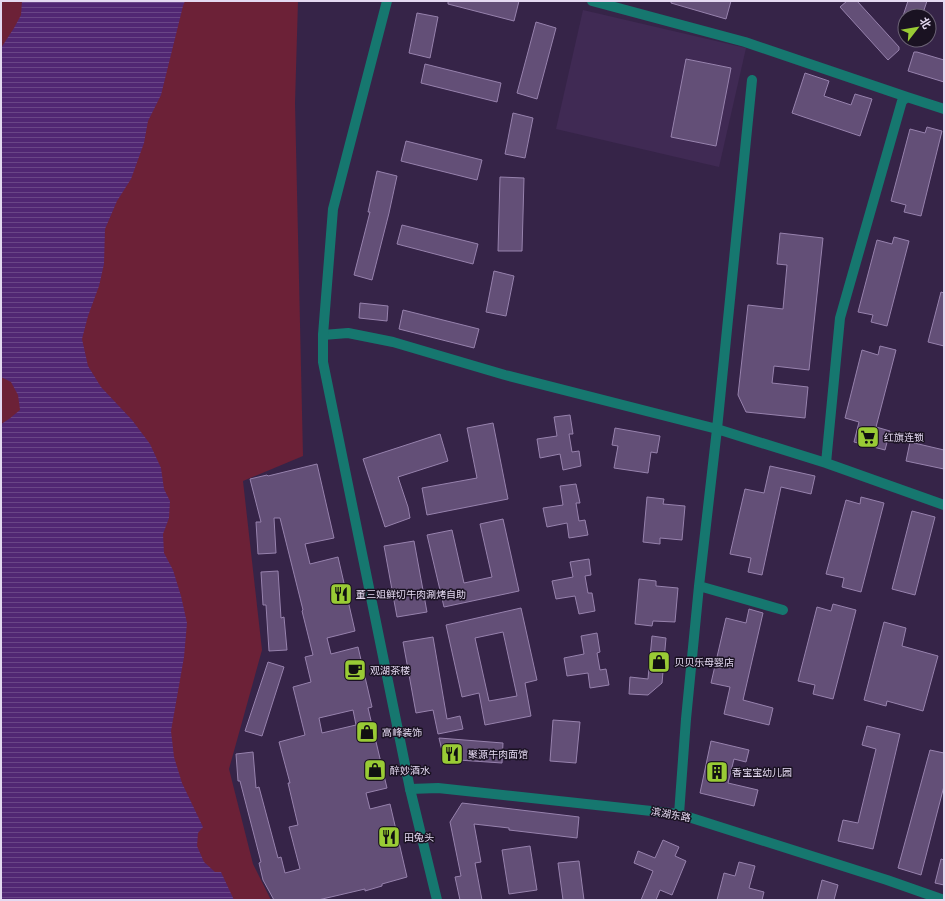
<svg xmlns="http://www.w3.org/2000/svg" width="945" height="901" viewBox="0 0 945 901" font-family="'PT Sans Narrow','Noto Sans SC',sans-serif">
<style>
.built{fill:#402a54}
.green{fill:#6c2137}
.water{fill:url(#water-rules)}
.building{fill:#634f77;stroke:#9782ad;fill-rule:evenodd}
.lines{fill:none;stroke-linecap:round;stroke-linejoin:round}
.minor{stroke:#16776f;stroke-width:10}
.tertiary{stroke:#16776f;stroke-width:10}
.labels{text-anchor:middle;stroke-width:3;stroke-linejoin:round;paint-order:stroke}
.poi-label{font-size:10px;fill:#e4d9f1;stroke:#1a1222;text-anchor:start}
.street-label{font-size:10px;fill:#e4d9f1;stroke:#1a1222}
</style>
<defs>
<pattern id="water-rules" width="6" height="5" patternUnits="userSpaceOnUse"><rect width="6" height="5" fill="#512773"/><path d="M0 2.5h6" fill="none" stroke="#6a4687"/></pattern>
</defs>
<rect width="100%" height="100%" fill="#362448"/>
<path class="built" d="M583,10l163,38 -27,119 -163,-38z"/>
<path class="green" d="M1,1h297l-3,102 8,353 -60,25 19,169 -33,119 24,95 18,36h-270z"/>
<path class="water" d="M22,1h163l-2,5 -22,89 -13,26 -4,22 -13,36 -14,22 -12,28 -1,35 -5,22 -11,30 -6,23 6,27 13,21 31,33 18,24 11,24 3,21 6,12 -1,17 -6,16 1,19 9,17 8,26 6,27 -3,34 -13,74 3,26 8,26 21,44 -5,6 -1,13 7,16 11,10h6l13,28h-233v-476l8,-5 11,-9 -2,-15 -7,-13 -10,-5v-329l13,-20 7,-13z"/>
<path class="building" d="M448,1h71l-5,20 -66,-17z
M671,1h60l-5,18 -55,-16z
M847,1h10l42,46v3l-11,10 -48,-53z
M908,1h19l-5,15h-19z
M417,13l21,4 -8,41 -21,-5z
M536,22l20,6 -19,71 -20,-6z
M914,52h3l27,8v22l-36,-11z
M686,59l45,9 -15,78 -45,-9z
M425,64l76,19 -4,19 -76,-19z
M805,73l24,8 -5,15 27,9 4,-11 17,5 -12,37 -68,-23z
M513,113l20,5 -8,40 -20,-4z
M927,127l15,4 -21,85 -17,-4 2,-7 -15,-4 19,-72 15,4z
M406,141l76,19 -5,20 -76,-19z
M377,171l20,5 -8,37 -17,67 -18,-5 16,-63h-2z
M500,177l24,1 -2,73h-24z
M402,225l76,19 -5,20 -76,-20z
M780,233l43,5 -14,132 -35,-4 -2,17 36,4 -3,31 -59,-6 -8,-17 10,-90 35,4 4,-44 -10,-1z
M894,237l15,4 -22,85 -16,-4 2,-7 -15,-3 19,-72 15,4z
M494,271l20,5 -8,40 -20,-4z
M941,292l3,1v53l-16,-4z
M360,303l28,3 -1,15 -28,-3z
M403,310l76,19 -5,19 -75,-19z
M880,346l16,4 -20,77 14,4 -5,19 -31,-8 5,-20 -14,-4 17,-68 16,5z
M570,415l3,19h-4l3,18 7,-1 2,15 -18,4 -3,-16 -20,4 -3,-19 20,-3 -3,-19z
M493,423l15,76 -81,16 -5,-27 55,-10 -10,-50z
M615,428l45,8 -3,17 -6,-1 -3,21 -34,-5 4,-22 -6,-1z
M440,434l8,27 -50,16 10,30 2,11 -25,9 -22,-68z
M910,442l34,8v19l-38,-8z
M317,464l17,74 -29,6 5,20 28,-7 17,74 -28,7 4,16 27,-7 14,60 -4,1 19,80 -21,5 4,16 20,-5 17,73 -25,7v2l-17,5v-2l-47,11h-44l-11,-20 -4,-17 2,-1 -21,-81h-2l-2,-27 17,-2 3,36 3,-1 19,71 3,-1 4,16 15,-4 -11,-42 9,-2 -10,-42h2l-11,-41 26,-7 -12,-48 18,-5 -6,-25 8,-2 -11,-44 1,-1 -23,-92h-6l2,35 -18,1 -2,-32h5l-11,-43 17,-4 1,1zM353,710l3,15 -34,8 -3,-15z
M770,466l45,10 -4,18 -30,-7 -19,88 -14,-3 3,-14 -21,-4 15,-65 19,4z
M576,484l4,19h-4l3,18 6,-1 3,15 -19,3 -2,-15 -20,4 -4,-19 20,-3 -3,-19z
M647,497l17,2 -1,5 22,2 -3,34 -22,-2v6l-17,-2z
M861,497l23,6 -23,89 -19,-5 2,-9 -18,-4 20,-74 14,4z
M912,511l23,6 -20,78 -23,-6z
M503,519l16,72 -75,16 -17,-72 25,-5 12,53 28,-6 -12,-53z
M414,541l13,71 -30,5 -13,-71z
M589,559l2,16 -6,1 3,17h4l3,18 -16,3 -4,-18 -19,3 -4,-18 21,-4 -3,-15z
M278,571l3,47 3,-1 3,33 -18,1 -3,-46h-3l-2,-33z
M639,579l17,2v5l22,2 -3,34 -22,-1 -1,5 -17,-2z
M833,604l23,6 -23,89 -20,-5 2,-9 -17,-4 19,-74 14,4z
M521,608l16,72 -12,3 6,33 -46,9 -6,-32 -17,4 -16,-72zM503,632l14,64 -28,5 -14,-63z
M749,609l14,4 -20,87 30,8 -4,17 -45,-11 6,-27 -19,-4 15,-65 20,5z
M884,622l22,6 -4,18 36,10 -15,55 -36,-10 -1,5 -22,-6z
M597,633l3,19 -3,1 3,17 6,-1 3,16 -19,3 -2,-15 -21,3 -3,-18 20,-4 -3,-18z
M652,636l14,2 -4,45 -14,12 -19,-1 1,-17 18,2z
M433,637l14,82 13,-3 3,13 -25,5 -5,-24 -17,3 -13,-71z
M268,662l16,5 -22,69 -17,-5z
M553,720l27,2 -4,41 -26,-2z
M867,726l33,8 -27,115 -35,-8 5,-21 15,3 18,-74 -14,-4z
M439,738l64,5 -1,20 -58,-4z
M711,741l38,9 -3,12 -12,-3 -6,24 30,7 -4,16 -54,-13z
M930,750l14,3v33l-23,89 -23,-7z
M462,803l117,14 -2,21 -68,-8v-2l-35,-4 7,38 -6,1 7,37h-22l-5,-23 6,-1 -11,-54z
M663,840l16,7 -4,9 11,5 -14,34 -12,-5 -4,10h-15l12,-29 -19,-8 4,-12 17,7z
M530,846l7,44 -28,4 -7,-44z
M941,859l3,1v25l-9,-2z
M579,861l5,39h-21l-5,-37z
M739,862l16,4 -6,22 15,4 -2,8h-45l7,-27 11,3z
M822,880l16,5 -4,15h-17z"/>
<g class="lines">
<path class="minor" d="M592,1l153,41 162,55
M323,335l25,-2 45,9 112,33 212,54 109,34 118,42
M826,463l14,-145 62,-217 5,-4 37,12
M699,586l84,24
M410,789l28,-1 241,26 208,66 57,20
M679,814l7,-95 13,-133 18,-157 35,-349"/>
<path class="tertiary" d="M387,1l-54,208 -10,126v27l87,427 27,111"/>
</g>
<defs>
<g id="supermarket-square" transform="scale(1.15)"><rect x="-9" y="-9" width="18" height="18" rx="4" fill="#99cb35" stroke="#1a1222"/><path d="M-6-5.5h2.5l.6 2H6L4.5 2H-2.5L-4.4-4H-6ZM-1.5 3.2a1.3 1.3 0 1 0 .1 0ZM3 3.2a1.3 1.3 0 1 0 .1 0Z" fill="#111"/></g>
<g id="restaurant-square" transform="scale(1.15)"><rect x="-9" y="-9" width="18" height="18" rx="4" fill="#99cb35" stroke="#1a1222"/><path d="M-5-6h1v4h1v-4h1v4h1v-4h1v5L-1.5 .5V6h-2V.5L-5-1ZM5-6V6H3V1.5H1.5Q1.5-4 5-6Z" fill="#111"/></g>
<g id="shop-square" transform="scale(1.15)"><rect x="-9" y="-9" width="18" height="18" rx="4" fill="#99cb35" stroke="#1a1222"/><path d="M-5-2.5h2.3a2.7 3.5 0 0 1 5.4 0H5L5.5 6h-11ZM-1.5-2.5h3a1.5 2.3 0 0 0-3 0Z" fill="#111"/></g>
<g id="cafe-square" transform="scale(1.15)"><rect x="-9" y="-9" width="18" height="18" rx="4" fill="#99cb35" stroke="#1a1222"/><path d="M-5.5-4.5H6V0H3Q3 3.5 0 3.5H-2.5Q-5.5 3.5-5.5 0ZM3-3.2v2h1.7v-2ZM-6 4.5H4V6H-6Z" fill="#111"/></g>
<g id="building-square" transform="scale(1.15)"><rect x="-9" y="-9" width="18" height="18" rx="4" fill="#99cb35" stroke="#1a1222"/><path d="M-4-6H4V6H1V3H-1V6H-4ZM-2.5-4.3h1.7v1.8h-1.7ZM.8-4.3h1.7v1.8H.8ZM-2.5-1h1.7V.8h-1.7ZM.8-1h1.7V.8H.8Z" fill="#111"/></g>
</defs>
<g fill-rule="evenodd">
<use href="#supermarket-square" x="868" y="437"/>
<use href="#restaurant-square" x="341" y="594"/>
<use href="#shop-square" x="659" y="662"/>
<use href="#cafe-square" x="355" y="670"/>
<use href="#shop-square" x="367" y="732"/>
<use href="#restaurant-square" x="452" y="754"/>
<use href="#shop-square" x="375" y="770"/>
<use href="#building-square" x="717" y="772"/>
<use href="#restaurant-square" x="389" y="837"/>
</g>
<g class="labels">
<g class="poi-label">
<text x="884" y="441">红旗连锁</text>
<text x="356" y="598">董三姐鲜切牛肉涮烤自助</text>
<text x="674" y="666">贝贝乐母婴店</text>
<text x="370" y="674">观湖茶楼</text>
<text x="382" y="736">高峰装饰</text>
<text x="468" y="758">聚源牛肉面馆</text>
<text x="390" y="774">醉妙酒水</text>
<text x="732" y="776">香宝宝幼儿园</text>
<text x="404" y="841">田兔头</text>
</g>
<g class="street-label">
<text transform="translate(671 814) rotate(10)" y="4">滨湖东路</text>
</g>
</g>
<rect width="945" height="901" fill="none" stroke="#e4d9f1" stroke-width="4"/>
<g transform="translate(917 28) rotate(59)"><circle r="19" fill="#1a1222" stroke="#6b6275"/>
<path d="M0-3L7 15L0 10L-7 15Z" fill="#99cb35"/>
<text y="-6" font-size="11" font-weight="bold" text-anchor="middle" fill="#e4d9f1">北</text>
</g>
</svg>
